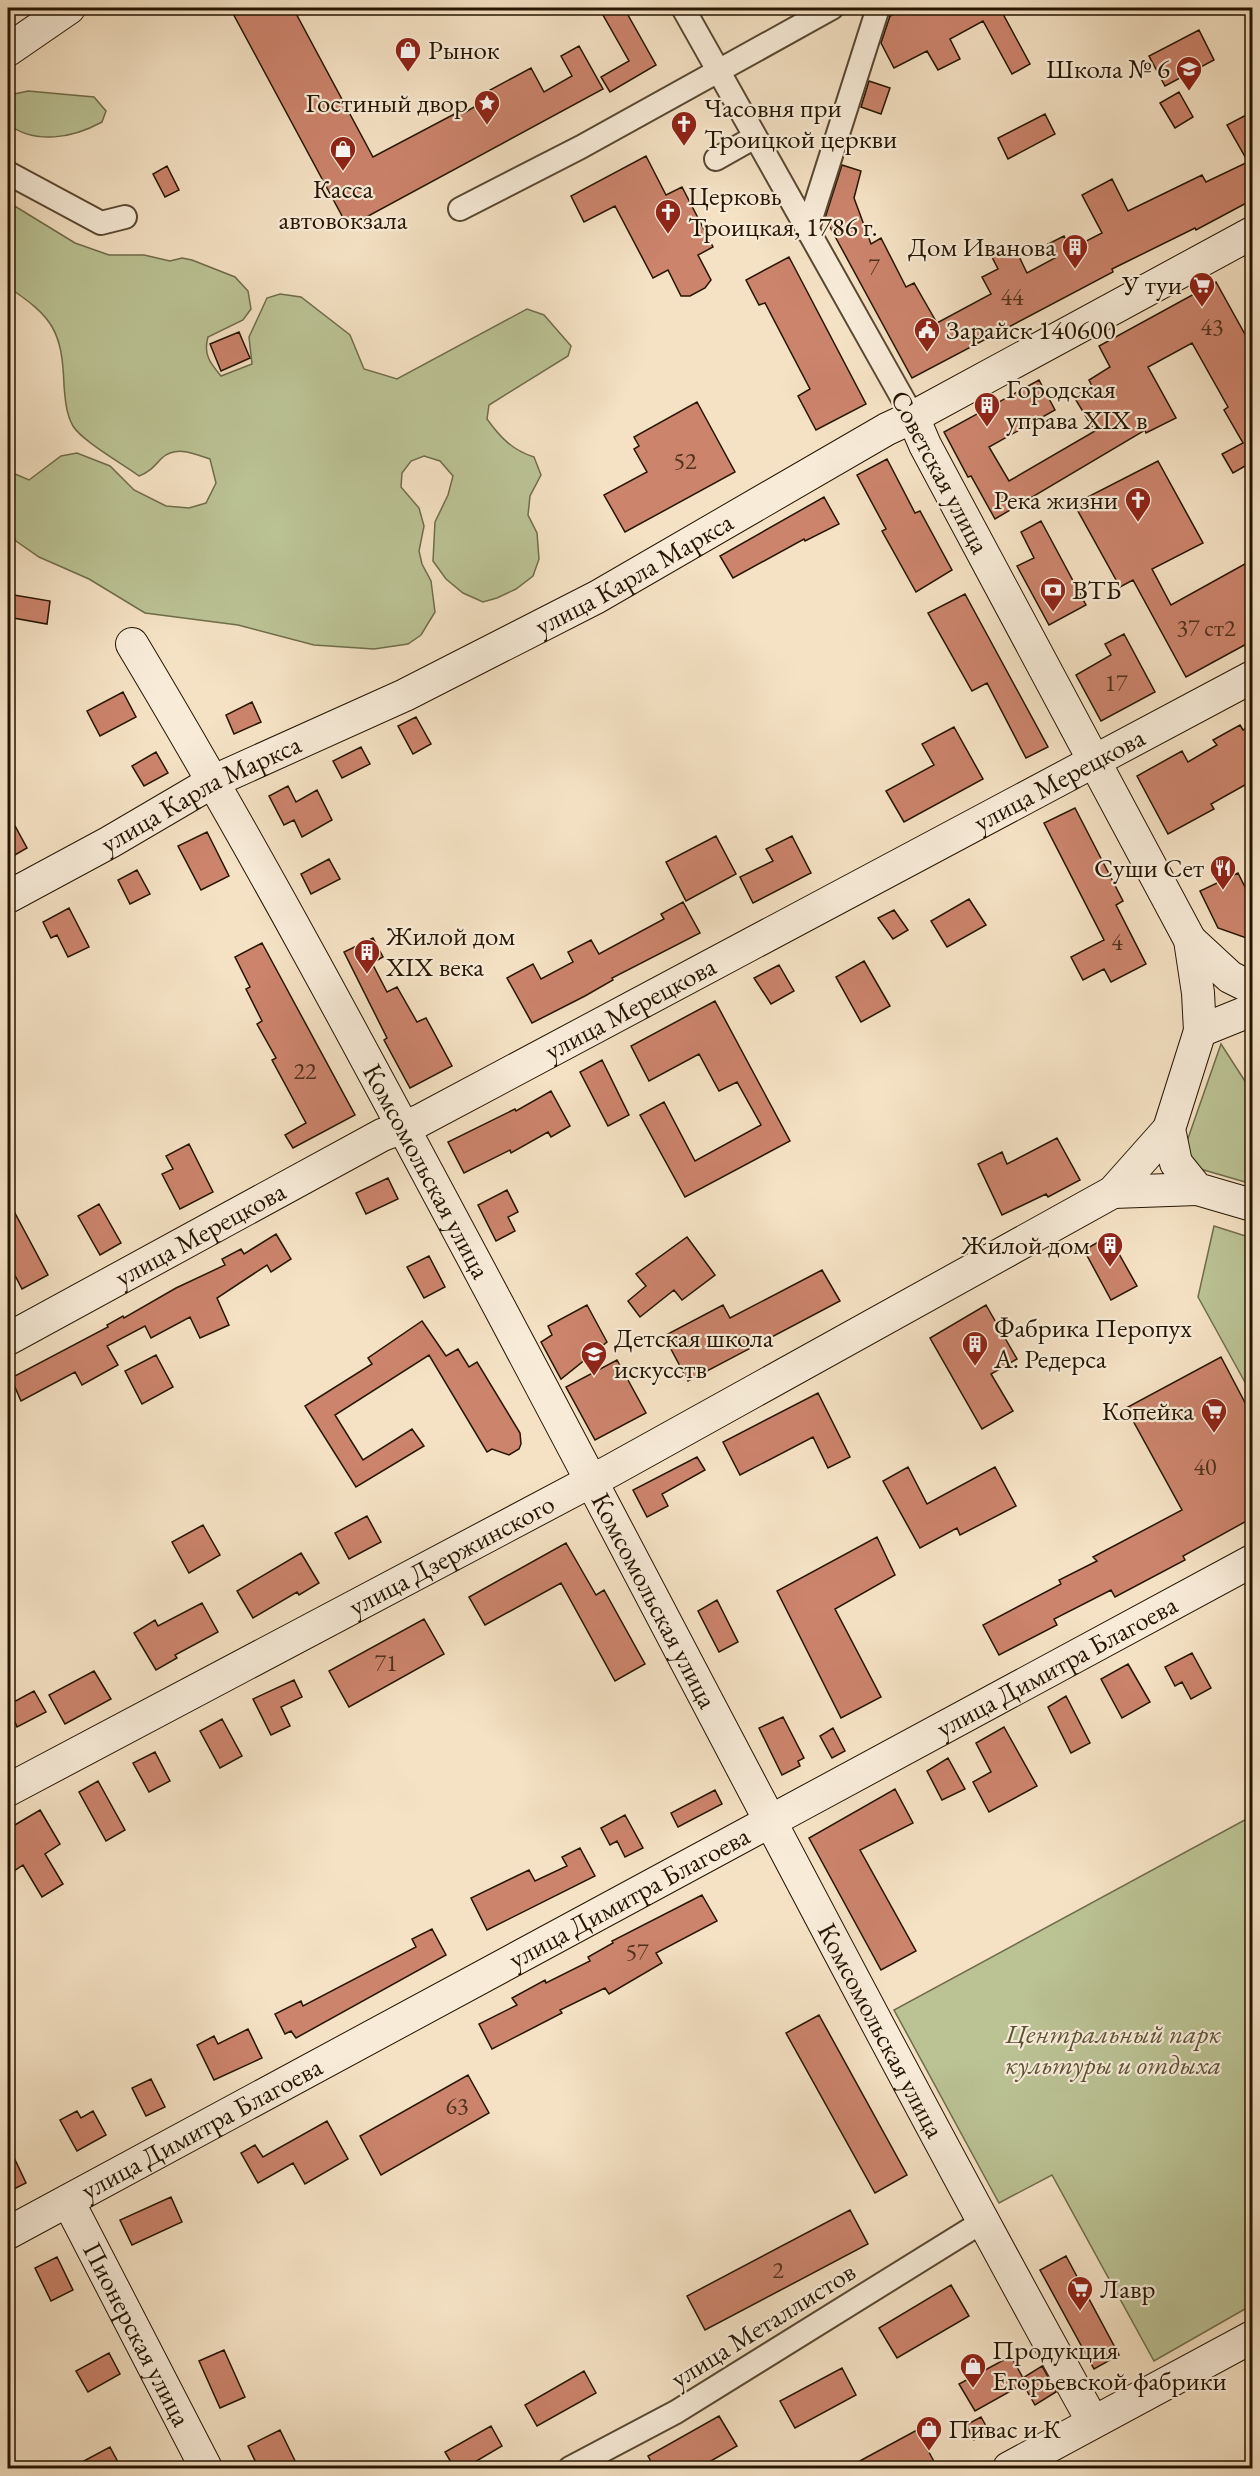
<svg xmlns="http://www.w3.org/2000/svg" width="1260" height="2476" viewBox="0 0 1260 2476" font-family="'EB Garamond',serif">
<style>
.green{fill:#bbc395;stroke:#706c4b;stroke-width:1.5}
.building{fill:#cc846c;stroke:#251501;stroke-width:1.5}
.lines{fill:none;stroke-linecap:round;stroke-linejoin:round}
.street-casing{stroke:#594832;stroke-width:26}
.secondary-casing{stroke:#251501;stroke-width:34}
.street{stroke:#f8ecd9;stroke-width:22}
.secondary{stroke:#f8ecd9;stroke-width:32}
.labels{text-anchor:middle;stroke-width:4.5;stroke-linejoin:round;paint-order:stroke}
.number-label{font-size:24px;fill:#4f311c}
.poi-label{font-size:27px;fill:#251501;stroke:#f8ecd9;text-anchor:start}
.street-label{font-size:27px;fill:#251501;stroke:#f8ecd9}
.park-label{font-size:27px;font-style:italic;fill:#5a5235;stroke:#f8ecd9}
</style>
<rect width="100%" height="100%" fill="#f5e2c4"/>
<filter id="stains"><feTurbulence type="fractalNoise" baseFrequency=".00333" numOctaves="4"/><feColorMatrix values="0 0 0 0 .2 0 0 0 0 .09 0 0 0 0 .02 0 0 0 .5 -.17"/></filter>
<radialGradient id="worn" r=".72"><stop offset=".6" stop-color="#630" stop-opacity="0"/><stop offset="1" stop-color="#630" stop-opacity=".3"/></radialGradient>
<path class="green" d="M28,91l66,6 12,14 -4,11c-29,16 -67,23 -94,2v-25l2,-4z
M8,202l67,41 34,12h35l26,6 12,-3 10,2 43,17 13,14 3,18 -8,11 -35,17c-5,17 2,26 13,39l31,-12 -3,-27 18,-39 13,-4 21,3 49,38 14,34 33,10 130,-70 17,6 27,31 -3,10 -79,49 -2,14c13,18 25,31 47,38l7,18 -11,21 -2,19 9,18 2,26 -6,17 -17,13 -19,9 -14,4 -20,-9 -17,-14 -13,-18 2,-39 13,-27 5,-19 -13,-15 -16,-5 -13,5 -9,12 -1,14 18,21 5,18 -5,25 3,13 9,17 4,31 -14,23 -13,9 -34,5 -60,-4 -76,-20 -93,-12 -56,-34 -50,-22 -23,-16 -8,-12v-58l21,9 32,-24 16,-3 33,13 24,24 32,16 23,2 17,-5 10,-20 -6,-24c-15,-5 -34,-14 -48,-1 -8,8 -12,14 -23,18 -16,-12 -57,-35 -66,-50 -7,-12 -8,-28 -9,-41 -2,-54 -11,-68 -56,-98z
M1221,1044l31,48v92l-55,-16 -12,-21z
M1214,1226l38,12v157l-54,-98z
M1252,1816v489l-98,56 -102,-186 -53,28 -105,-193z"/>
<path class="building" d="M230,8h63l80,149 89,-47 2,3 29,-17 -3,-6 41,-22 13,24 28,-16 -11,-20 18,-10 24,43 -255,138z
M599,8h25l32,57 -46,27 -9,-15 28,-16z
M906,8h104l-8,4 28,52 -18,10 -29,-53 -33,18 10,20 -22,11 -11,-19 -33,17 -13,-25 9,-27z
M1199,30l15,30 -49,26 -16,-30z
M869,81l21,7 -9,26 -20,-7z
M1179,92l14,25 -18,11 -15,-25z
M1252,112v88l-56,30 -1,-2 -83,41 1,3 -201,106 -87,-160 17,-53 19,6 -7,27 17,46 10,-6 25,49 8,-4 23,40 54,-29 -9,-17 16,-8 -6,-12 22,-11 13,27 28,-15 -7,-14 16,-8 7,13 31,-16 -20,-38 30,-16 16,32 74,-36 4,7 42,-20 -21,-37z
M1045,114l10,20 -47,25 -10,-21z
M646,156l20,39 16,-8 31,60 -15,8 13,25 -6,8 -15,8h-9l-13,-26 -15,8 -38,-72 -31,16 -13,-26z
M167,166l12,24 -14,7 -12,-23z
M789,257l77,147 -50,26 -18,-34 12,-7 -45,-86 -6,2 -13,-25z
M1216,282l36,65v115l-19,11 -11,-19 21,-11 -19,-33 4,-3 -36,-64 -44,24 28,51 -30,15 -1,-3 -150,89 -24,-43 -3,1 -24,-45 95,-52 16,30 -66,37 20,34 86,-50 -21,-34 18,-11 -3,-6 21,-13 -11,-21z
M239,332l11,26 -29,13 -11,-27z
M697,402l38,70 -110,60 -21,-37 43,-23 -13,-23 5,-3 -5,-9z
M887,459l28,54 5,-2 32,59 -36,22 -34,-61 4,-2 -29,-54z
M1158,461l45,82 -51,26 19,36 81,-45v81l-66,36 -53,-97 -13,7 -46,-83z
M824,497l15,27 -34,17 -1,-2 -71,39 -13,-22z
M1041,521l45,84 -37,20 -32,-59 17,-8 -13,-26z
M8,594l42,7 -3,23 -39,-7z
M965,594l83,153 -22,11 -39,-75 -15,8 -44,-78z
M1124,634l31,58 -54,29 -25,-46 35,-20 -6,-11z
M123,692l13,25 -36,19 -13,-25z
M252,702l9,20 -27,12 -8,-19z
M416,717l15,27 -18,10 -15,-28z
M1240,725l3,5 9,-5v56l-41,23 3,5 -46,25 -31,-58 45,-25 6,11 29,-17 -4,-5z
M954,727l29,52 -79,43 -18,-31 48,-26 -12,-21z
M361,747l9,17 -28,14 -9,-17z
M156,752l12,21 -24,13 -12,-20z
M288,786l8,16 21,-12 15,30 -30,17 -8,-17 -10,5 -15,-29z
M1075,808l48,93 -7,4 30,59 -35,18 -7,-13 -21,11 -12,-23 33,-17 -60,-117z
M8,813l19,35 -19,11z
M207,832l22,44 -28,14 -23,-44z
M716,836l20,38 -50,27 -20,-39z
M792,836l19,37 -58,30 -13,-26 33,-16 -7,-12z
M329,859l11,20 -29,15 -10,-20z
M137,870l13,24 -20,10 -12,-24z
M1238,873l8,16 6,3v48l-34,-12 -18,-37z
M969,899l17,26 -39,22 -16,-26z
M683,902l17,31 -88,45 1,2 -28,16 -53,27 -25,-45 26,-14 8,15 32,-17 -5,-10 23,-12 8,14 65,-35 -3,-5z
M69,908l20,39 -21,10 -11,-22 -6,3 -8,-16z
M894,910l14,20 -15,9 -15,-21z
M373,938l10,19 -11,6 15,29 10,-5 20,35 9,-4 26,48 -42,22 -26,-48 3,-2 -43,-86z
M262,943l93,172 -62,33 -8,-13 21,-12 -34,-63 4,-2 -19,-34 5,-3 -16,-32 4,-2 -15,-30z
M864,961l26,45 -29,16 -25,-45z
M779,965l15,26 -23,13 -17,-26z
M715,1001l75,140 -105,56 -45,-82 24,-13 31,59 66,-36 -24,-43 -18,9 -20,-37 -50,27 -18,-35z
M602,1060l27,55 -21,11 -28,-54z
M551,1091l19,35 -19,11 -3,-5 -37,21 -1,-3 -46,23 -16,-31 67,-33 1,2z
M1057,1138l23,42 -32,17 -2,-3 -44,21 -24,-51 24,-12 5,12z
M189,1144l24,48 -33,17 -18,-35 11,-5 -7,-13z
M388,1178l10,21 -32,15 -10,-21z
M507,1190l11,22 -10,5 7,14 -19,10 -18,-36z
M8,1200l40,75 -26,14 -14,-27z
M99,1204l22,39 -21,12 -22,-39z
M276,1234l15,25 -20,13 -4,-7 -50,33 12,27 -29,13 -10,-21 -39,21 -6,-12 -38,20 11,19 -36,20 -7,-13 -54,29 -10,-23 97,-51 -1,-2 16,-9 1,2 52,-30 49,-23 -3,-6 19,-10 3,5z
M1109,1236l28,50 -26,14 -27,-50z
M687,1237l28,38 -33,25 -8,-10 -34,27 -12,-16 18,-15 -10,-12z
M429,1256l16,31 -21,11 -17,-31z
M822,1270l18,31 -152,80 -24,-45 59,-31 7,13z
M587,1305l20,37 -46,37 -20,-37 11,-7 -4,-9z
M986,1305l31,54 -26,15 22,37 -31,18 -52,-91z
M422,1321l24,35 12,-7 11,18 8,-5 43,71 1,11 -2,5 -10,6 -17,-6 -5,3 -58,-97 -94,60 28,45 49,-31 12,17 -68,41 -51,-81 67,-42 -4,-6z
M156,1355l17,32 -31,17 -17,-33z
M1221,1357l31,59v102l-69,38 2,4 -70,37 -4,-7 -57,29 3,6 -58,30 -16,-30 78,-41 -2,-4 38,-19 -4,-4 89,-47 -56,-102z
M617,1360l29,53 -51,27 -29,-53z
M818,1393l32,64 -22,11 -15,-31 -73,38 -17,-33z
M697,1457l8,13 -43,24 6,12 -21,11 -14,-27z
M908,1467l19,37 68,-37 21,39 -56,29 -3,-7 -37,20 -37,-67z
M367,1516l14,26 -32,17 -14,-26z
M203,1525l17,30 -31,18 -17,-31z
M877,1537l18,38 -60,34 46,88 -40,21 -64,-127z
M566,1543l30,52 8,-5 41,74 -30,17 -54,-98 -76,42 -16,-28z
M301,1553l18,30 -20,12 -2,-3 -44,26 -16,-27z
M717,1600l21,42 -19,10 -21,-41z
M202,1603l16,29 -43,23 2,3 -21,12 -22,-37 21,-13 3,6z
M424,1619l20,35 -95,53 -20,-36z
M1192,1653l19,35 -20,11 -9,-17 -7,4 -10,-19z
M1128,1664l22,38 -28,16 -21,-39z
M94,1671l17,28 -46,25 -16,-29z
M294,1680l8,17 -21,10 9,19 -19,9 -18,-36z
M34,1691l12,21 -29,15 -9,-22z
M1066,1696l24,47 -19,10 -23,-46z
M783,1717l21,41 -6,3 2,5 -18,9 -23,-47z
M222,1719l20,37 -22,12 -20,-37z
M1004,1727l33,59 -48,26 -16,-30 18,-10 -15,-29z
M833,1728l12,23 -13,7 -12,-22z
M155,1752l15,29 -21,11 -16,-29z
M948,1758l17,31 -23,11 -15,-29z
M98,1781l27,49 -19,11 -27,-49z
M895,1789l18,34 -53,27 56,101 -35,19 -72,-132z
M715,1790l7,14 -44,23 -7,-14z
M40,1810l20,34 -15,10 18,30 -21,13 -19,-32 -15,10v-46z
M625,1815l18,33 -18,9 -8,-16 -7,4 -9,-17z
M580,1848l15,28 -108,54 -16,-32 58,-28 6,11 32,-15 -5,-9z
M702,1895l15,26 -61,32 6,10 -53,31 -4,-6 -45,22 2,3 -70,36 -13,-25 38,-19 -5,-7 33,-18 1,3 44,-22 -2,-4 25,-14 -1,-2z
M432,1929l14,26 -150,83 -5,-7 -6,3 -10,-20 26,-13 2,5 113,-59 -4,-8z
M819,2015l88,160 -32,18 -89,-160z
M248,2029l14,29 -48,22 -17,-35 17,-9 4,8z
M468,2075l21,38 -108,62 -21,-39z
M151,2079l14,28 -19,9 -14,-28z
M77,2111l4,7 12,-7 13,24 -29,16 -17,-31z
M327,2121l21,38 -43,25 -12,-21 -35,20 -17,-30 14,-8 8,12z
M8,2145l18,38 -18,9z
M171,2197l11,25 -50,23 -12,-25z
M850,2210l18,34 -163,86 -18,-34z
M1066,2256l53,99 -25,14 -54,-99z
M57,2257l16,33 -22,11 -16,-33z
M951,2285l18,31 -72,42 -18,-30z
M224,2350l21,47 -25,11 -21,-47z
M109,2353l11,21 -32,18 -12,-21z
M1011,2356l12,22 19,-12 14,26 -21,13 -12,-21 -48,27 -16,-27z
M842,2368l14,27 -61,33 -15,-27z
M584,2371l12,22 -59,33 -12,-21z
M719,2416l18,30 -40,23h-42l-7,-13z
M981,2417l8,14 -15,9 -8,-15z
M491,2426l11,20 -39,23h-8l-10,-17z
M280,2430l19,39h-40l-11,-23z
M917,2430l21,39h-93z
M110,2447l9,17 -9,5h-41z"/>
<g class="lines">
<g class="street-casing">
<path id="street" d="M683,8l230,409
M716,159l39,-22
M8,173l93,50 24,-6
M460,209l121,-62 251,-139
M807,231l71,-223
M570,2468l106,-56 306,-190"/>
</g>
<g class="secondary-casing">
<g id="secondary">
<path d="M8,50l61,-42"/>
<path d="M913,417l12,28 265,495 8,53 2,38"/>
<path id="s1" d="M132,644c129,215 246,436 364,657 199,374 392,751 597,1121"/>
<path id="s2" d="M8,897l102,-55 104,-61 191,-86 192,-98 290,-168 26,-12 339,-184"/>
<path d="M1190,940l40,37 22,11"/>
<path d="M1252,1010l-52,21 -31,98 7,34 21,26 55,16"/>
<path d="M1113,1192l84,-3"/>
<path id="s3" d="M8,1339l374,-204 37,-14 833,-444"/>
<path id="s4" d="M8,1790l604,-320 501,-278 56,-63"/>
<path id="s5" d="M68,2201l138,267"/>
<path id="s6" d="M8,2233l1244,-672"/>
<path d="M1009,2468l243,-131"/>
</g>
</g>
<use href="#street" class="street"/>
<use href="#secondary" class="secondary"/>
</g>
<defs>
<g id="shop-pin" transform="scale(1.35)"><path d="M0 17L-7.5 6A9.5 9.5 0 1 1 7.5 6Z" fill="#8f2418" stroke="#f8ecd9"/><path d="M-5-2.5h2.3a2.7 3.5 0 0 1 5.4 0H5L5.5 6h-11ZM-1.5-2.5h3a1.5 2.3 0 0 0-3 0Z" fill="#fff"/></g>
<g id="school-pin" transform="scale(1.35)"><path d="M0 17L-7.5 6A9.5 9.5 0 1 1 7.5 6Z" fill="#8f2418" stroke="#f8ecd9"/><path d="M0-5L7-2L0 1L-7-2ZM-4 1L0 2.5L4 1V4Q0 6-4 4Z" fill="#fff"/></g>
<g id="sight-pin" transform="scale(1.35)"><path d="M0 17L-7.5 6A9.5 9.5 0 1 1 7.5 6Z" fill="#8f2418" stroke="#f8ecd9"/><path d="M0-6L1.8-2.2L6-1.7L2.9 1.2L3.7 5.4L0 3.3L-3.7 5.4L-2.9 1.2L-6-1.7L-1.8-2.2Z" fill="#fff"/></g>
<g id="church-pin" transform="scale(1.35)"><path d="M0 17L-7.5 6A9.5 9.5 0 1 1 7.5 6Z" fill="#8f2418" stroke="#f8ecd9"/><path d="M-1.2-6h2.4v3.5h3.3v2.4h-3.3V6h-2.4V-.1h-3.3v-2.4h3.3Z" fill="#fff"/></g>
<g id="building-pin" transform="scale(1.35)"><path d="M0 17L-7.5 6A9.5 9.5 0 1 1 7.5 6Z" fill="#8f2418" stroke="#f8ecd9"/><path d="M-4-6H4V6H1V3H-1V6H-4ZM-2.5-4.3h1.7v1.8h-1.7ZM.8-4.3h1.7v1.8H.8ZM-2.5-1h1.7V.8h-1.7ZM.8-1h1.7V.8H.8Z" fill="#fff"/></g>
<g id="supermarket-pin" transform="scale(1.35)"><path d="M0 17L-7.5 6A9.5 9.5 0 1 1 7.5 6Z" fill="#8f2418" stroke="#f8ecd9"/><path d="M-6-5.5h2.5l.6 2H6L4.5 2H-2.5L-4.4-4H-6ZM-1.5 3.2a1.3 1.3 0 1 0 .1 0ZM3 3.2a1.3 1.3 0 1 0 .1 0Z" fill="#fff"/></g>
<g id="civic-pin" transform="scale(1.35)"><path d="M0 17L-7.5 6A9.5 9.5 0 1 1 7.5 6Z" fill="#8f2418" stroke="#f8ecd9"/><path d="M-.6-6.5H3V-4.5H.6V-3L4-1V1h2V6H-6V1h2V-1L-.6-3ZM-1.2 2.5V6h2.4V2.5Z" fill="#fff"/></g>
<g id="bank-pin" transform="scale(1.35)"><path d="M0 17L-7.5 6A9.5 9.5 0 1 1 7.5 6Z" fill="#8f2418" stroke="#f8ecd9"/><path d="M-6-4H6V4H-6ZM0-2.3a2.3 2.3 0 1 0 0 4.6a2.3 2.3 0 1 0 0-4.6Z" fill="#fff"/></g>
<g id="restaurant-pin" transform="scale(1.35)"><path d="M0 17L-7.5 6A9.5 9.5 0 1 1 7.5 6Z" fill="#8f2418" stroke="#f8ecd9"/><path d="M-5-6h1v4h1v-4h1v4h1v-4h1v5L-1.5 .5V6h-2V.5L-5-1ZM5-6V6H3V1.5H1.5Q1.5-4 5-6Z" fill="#fff"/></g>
</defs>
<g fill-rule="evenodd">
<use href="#shop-pin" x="408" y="50"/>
<use href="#school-pin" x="1189" y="69"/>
<use href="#sight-pin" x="487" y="103"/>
<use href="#church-pin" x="684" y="124"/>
<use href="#shop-pin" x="343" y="149"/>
<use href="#church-pin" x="668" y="212"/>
<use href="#building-pin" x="1075" y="247"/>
<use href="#supermarket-pin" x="1202" y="285"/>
<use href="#civic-pin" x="927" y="330"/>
<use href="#building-pin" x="987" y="405"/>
<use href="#church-pin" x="1138" y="500"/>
<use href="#bank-pin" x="1053" y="590"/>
<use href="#restaurant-pin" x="1223" y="868"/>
<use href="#building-pin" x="367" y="952"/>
<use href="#building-pin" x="1110" y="1245"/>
<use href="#building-pin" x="975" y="1344"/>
<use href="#school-pin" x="594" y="1354"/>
<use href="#supermarket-pin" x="1214" y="1411"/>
<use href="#supermarket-pin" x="1080" y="2289"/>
<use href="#shop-pin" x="973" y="2366"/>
<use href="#shop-pin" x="929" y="2429"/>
</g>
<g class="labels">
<g class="number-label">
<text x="874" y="275">7</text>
<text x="1012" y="305">44</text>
<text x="1212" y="335">43</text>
<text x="685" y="469">52</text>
<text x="1206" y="636">37 ст2</text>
<text x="1116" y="691">17</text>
<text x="1117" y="950">4</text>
<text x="305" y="1079">22</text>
<text x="1205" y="1475">40</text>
<text x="386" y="1671">71</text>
<text x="637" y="1960">57</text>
<text x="457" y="2114">63</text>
<text x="778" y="2278">2</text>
</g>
<g class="poi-label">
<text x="428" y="59">Рынок</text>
<text x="1170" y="78" text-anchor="end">Школа № 6</text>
<text x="468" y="112" text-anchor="end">Гостиный двор</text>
<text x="704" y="117">Часовня при<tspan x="704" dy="31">Троицкой церкви</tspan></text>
<text x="343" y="198" text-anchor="middle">Касса<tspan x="343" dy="31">автовокзала</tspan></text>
<text x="688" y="205">Церковь<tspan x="688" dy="31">Троицкая, 1786 г.</tspan></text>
<text x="1056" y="256" text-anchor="end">Дом Иванова</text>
<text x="1182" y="294" text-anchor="end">У туи</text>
<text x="946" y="339">Зарайск 140600</text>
<text x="1006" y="398">Городская<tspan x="1006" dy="31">управа XIX в</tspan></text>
<text x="1118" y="509" text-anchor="end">Река жизни</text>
<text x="1072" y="599">ВТБ</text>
<text x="1204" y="877" text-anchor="end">Суши Сет</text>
<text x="386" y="945">Жилой дом<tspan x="386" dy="31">XIX века</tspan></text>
<text x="1090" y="1254" text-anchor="end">Жилой дом</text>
<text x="994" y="1337">Фабрика Перопух<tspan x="994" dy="31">А. Редерса</tspan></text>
<text x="614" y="1347">Детская школа<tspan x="614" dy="31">искусств</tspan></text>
<text x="1194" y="1420" text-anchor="end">Копейка</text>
<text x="1100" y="2298">Лавр</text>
<text x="992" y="2359">Продукция<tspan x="992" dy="31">Егорьевской фабрики</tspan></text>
<text x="948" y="2438">Пивас и К</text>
</g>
<g class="street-label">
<text transform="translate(940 472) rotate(62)" y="9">Советская улица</text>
<text dy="9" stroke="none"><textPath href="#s2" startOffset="705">улица Карла Маркса</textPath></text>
<text dy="9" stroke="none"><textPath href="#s3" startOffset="1191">улица Мерецкова</textPath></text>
<text dy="9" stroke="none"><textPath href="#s2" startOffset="219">улица Карла Маркса</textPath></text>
<text dy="9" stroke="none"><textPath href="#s3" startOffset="705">улица Мерецкова</textPath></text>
<text dy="9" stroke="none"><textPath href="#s1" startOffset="604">Комсомольская улица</textPath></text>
<text dy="9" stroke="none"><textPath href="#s3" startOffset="219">улица Мерецкова</textPath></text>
<text dy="9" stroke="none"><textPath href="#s4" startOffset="502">улица Дзержинского</textPath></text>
<text dy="9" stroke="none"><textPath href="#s1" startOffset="1090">Комсомольская улица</textPath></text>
<text dy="9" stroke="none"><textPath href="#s6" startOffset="1192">улица Димитра Благоева</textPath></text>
<text dy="9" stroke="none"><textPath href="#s6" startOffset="706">улица Димитра Благоева</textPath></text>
<text dy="9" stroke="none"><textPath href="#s1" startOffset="1576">Комсомольская улица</textPath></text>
<text dy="9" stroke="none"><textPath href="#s6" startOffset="220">улица Димитра Благоева</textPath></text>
<text transform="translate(763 2325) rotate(-32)" y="9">улица Металлистов</text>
<text dy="9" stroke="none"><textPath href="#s5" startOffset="150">Пионерская улица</textPath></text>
</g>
<g class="park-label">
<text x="1113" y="2043">Центральный парк<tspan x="1113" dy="31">культуры и отдыха</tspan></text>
</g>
</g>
<rect width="1260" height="2476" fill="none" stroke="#f5e2c4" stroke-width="30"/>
<rect x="9" y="9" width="1242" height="2458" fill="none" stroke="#251501" stroke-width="3"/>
<rect x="15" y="15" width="1230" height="2446" fill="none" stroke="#251501" stroke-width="1.5"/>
<rect width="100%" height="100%" filter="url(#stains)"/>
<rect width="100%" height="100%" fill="url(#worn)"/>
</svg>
